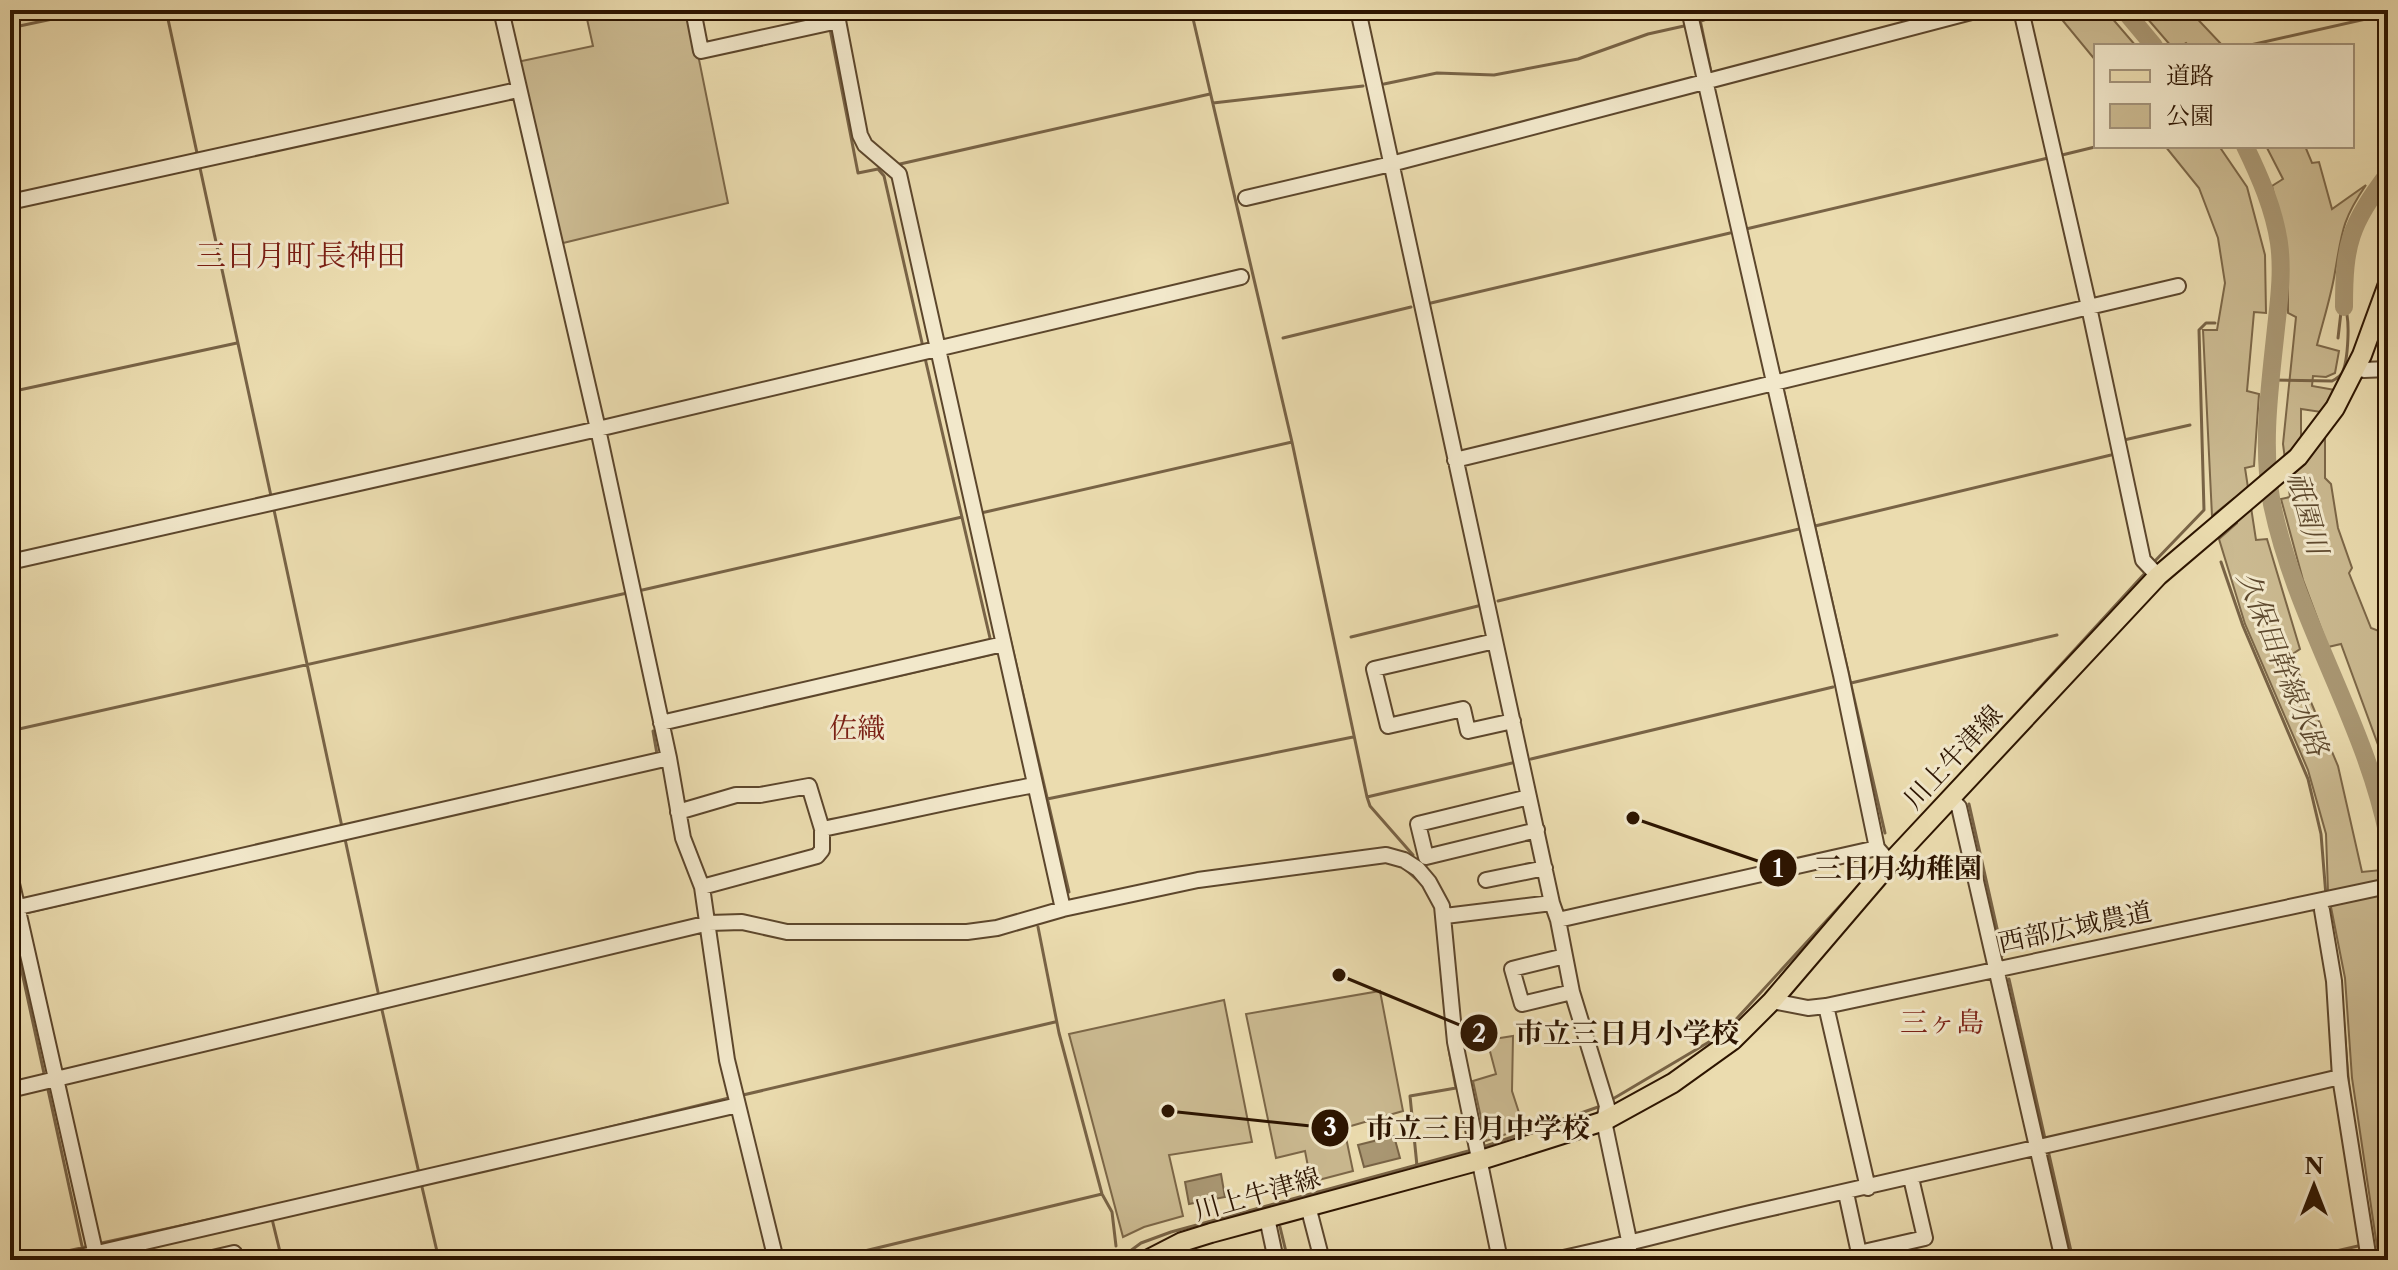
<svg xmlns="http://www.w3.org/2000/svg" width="2398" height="1270" viewBox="0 0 2398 1270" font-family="'Libre Caslon Text','Noto Serif JP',serif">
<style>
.green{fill:#cbba91;stroke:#7c6748;stroke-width:2}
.water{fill:#aa9874;stroke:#786346;stroke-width:2}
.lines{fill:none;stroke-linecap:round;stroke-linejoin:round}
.stream{stroke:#786346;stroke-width:3}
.river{stroke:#aa9874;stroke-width:18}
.minor-casing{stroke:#5c462c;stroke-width:18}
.major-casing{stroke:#2c1400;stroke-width:22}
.minor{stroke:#f2e8cb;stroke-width:14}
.major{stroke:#ebdcaf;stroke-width:18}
.labels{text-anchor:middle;stroke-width:6;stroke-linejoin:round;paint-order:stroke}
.street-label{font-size:26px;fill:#2c1400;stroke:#f2e8cb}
.water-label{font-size:28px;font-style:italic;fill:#5e492e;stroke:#f2e8cb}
.neighbourhood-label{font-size:28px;fill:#7a1f14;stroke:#f2e8cb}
.quarter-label{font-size:30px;fill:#7a1f14;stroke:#f2e8cb}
.leader{fill:none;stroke:#2c1400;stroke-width:3}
.callout-dot{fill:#2c1400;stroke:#f2e8cb;stroke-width:3}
.mark-label{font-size:24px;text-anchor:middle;font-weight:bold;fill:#fff}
.callout-label{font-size:28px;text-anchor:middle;font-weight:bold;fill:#2c1400;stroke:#f2e8cb;stroke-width:6;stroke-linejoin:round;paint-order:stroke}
</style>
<rect width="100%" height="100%" fill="#ebdcaf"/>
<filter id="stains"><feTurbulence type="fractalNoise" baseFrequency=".0025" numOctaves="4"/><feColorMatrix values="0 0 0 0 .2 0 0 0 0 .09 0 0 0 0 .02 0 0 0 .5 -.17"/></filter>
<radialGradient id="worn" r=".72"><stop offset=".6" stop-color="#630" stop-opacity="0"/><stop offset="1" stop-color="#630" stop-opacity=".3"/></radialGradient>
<path class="green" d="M585,10h104l39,193 -169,41 -42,-182 76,-16z
M2054,10h51l31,36h-40v15z
M2140,10h49l34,36h-34l-3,-3 -5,3h-10z
M2165,146h54l28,41 18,68 1,58 -12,-1 -7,79 12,3 -5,72 -9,2 11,72 11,-1 33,110 -9,6 47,111 24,106 19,-2 7,91v299h-9l-27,-182 -7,-100 -17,-86 -2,-58 -18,-64 -63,-146 -26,-85 18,-16 -4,-24 -21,17 -9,-186h14l8,-47 -7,-45 -19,-50z
M2266,146h39l7,17 7,-1 13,47 34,-24c-24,35 -24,47 -31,87 -4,25 -12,49 -18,73l22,6 -4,22 -9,4 -13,-1 -1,10 23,4 -14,22 -20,-3v55l24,-26v40l6,6 7,44 14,40 -3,5 22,55 8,3 9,22v119l-47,-128 -13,3 -25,-67 -22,-81 9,-2 -7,-53 13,-127 -8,-4v-56l-16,-71 11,-7z
M1380,991l23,120 -59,17 9,43 -42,11 -6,-31 -29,7 -30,-144z
M1224,1000l28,142 -83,13 14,61 -39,11 -21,10 -54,-203z
M1513,1036l-1,55 12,37 -38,13 -13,-60 23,-7 -9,-34z"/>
<path class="water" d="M1394,1136l6,22 -36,9 -6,-22z
M1221,1174l4,23 -36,7 -4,-22z"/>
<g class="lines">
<path class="stream" d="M166,10l31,143
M1191,10l101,432 75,355 3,9 43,49
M1698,10l14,67
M1701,21l30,-11
M10,28l85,-18
M830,29l28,144 20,-4 6,7 39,171
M2246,46l142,-32
M1384,84l53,-11 57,2 84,-16 70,-25 36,-8
M1713,84l67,293
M1213,103l150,-17
M2062,155l37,-9
M900,164l310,-70
M200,168l71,328
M1746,229l302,-71
M1431,303l299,-70
M1283,338l128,-31
M2338,338l3,-26 3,-5
M925,358l65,280
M2271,380l61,1c5,-3 7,-3 10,-8 6,-11 9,-57 2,-66
M1782,384l103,449
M10,392l227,-49
M2124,440l66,-15
M274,510l68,317
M981,513l311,-71
M1815,526l296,-71
M2221,562l22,64 65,153 13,55 5,62
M2153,563l51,-53 -5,-180 7,-7h9
M638,591l324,-74
M1498,601l301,-72
M1008,630l61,262
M1351,637l127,-31
M875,681l117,-27
M1851,683l206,-48
M10,731l617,-138
M655,731h-2l4,23
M1531,759l302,-72
M1367,797l145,-34
M1047,799l306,-62
M1969,804l34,151
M1913,826l233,-254
M345,839l33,153
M1405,869l18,16
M25,913l77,-18
M10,917l35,161
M1038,927l21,106 43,161 10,18 4,34
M2009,979l37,164
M1443,989l5,52
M2342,1002l7,88
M382,1010l37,163
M47,1085l35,161
M743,1095l312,-73
M1611,1100l103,-61 15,-12 144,-157
M566,1138l163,-40
M1483,1147l118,-41
M2048,1150l25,110
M1417,1166l-7,-70 46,-8 -7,-39
M422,1187l17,73
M272,1219l10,41
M1280,1227l8,33
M97,1244l161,-35
M27,1260l63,-14
M827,1260l275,-66
M1118,1260l23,-17 30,-11 301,-82
M2297,1260l61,-14"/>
<path class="river" d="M2124,10l30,36
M2245,146c15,31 29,63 34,97 4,29 0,57 -3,85 -6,58 -15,118 -4,176 24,116 93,217 116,332
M2344,307c0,-64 6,-82 44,-133"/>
<g class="minor-casing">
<path id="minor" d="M501,10l97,419 71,329 14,80 19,49 25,173 49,200
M693,10l8,41 137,-30
M836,10l24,125 5,10 34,29 164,735
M1358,10l194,893 6,17 14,72 35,114 -3,15 26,124
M1689,10l152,665 36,173 13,15
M2021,10l68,297 89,-21
M1246,198l145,-34 588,-154
M10,202l508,-112
M2356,367l8,3 24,-1
M1455,460l634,-153 54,253 15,16
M10,562l588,-133 643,-152
M1495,641l-121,28 14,57 75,-17 5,22 45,-10
M661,723l342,-79
M1529,797l-111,27 8,33 111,-27
M1950,798l9,9 104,453
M678,812l58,-17h24l49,-9 13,43c71,-14 141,-31 213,-44
M10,875l87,385
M1486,880l59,-12
M702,887l115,-31 5,-6v-21
M10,909l659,-151
M2322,910l12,71 6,96 29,183
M1445,916l107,-13
M1558,920l319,-72
M1565,956l-53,13 10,35 50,-12
M1772,1001l36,7 18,-2 562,-120
M1826,1006l42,182
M10,1090l699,-167 33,-1 45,10h180l30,-4 66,-19 135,-29 188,-25 18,5 14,9 11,13 13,24 13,136 45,218
M1846,1193l13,60 66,-15 -14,-60
M1308,1206l14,54
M1267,1218l9,42
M67,1260l671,-155
M204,1260l30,-7
M1554,1260c73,-15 145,-36 218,-52 190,-43 379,-86 568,-131"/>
</g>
<g class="major-casing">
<path id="major" d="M1147,1260l35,-18 29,-9 270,-73 123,-39 69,-38 60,-43 39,-39 118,-138 268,-287 140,-119 37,-49 27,-53 26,-71"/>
</g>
<use href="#minor" class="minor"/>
<use href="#major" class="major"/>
</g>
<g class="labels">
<g class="street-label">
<text transform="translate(1953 757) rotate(-47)" y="9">川上牛津線</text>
<text transform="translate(2075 927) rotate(-12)" y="9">西部広域農道</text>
<text transform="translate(1257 1194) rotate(-16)" y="9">川上牛津線</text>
</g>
<g class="water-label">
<text transform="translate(2308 513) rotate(75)" y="10">祇園川</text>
<text transform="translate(2283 663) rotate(68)" y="10">久保田幹線水路</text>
</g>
<g class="neighbourhood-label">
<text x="857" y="738">佐織</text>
<text x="1942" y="1032">三ヶ島</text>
</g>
<g class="quarter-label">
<text x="301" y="266">三日月町長神田</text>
</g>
</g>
<path class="leader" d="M1633 818L1778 868M1339 975L1479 1033M1168 1111L1330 1128"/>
<g class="callout-dot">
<circle cx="1633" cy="818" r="8"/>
<circle cx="1339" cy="975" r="8"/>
<circle cx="1168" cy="1111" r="8"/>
<circle cx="1778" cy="868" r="20"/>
<circle cx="1479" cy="1033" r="20"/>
<circle cx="1330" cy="1128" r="20"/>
</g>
<g class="mark-label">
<text x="1778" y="877">1</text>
<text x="1479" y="1042">2</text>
<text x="1330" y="1136">3</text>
</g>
<g class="callout-label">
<text x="1898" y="878">三日月幼稚園</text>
<text x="1627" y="1043">市立三日月小学校</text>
<text x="1478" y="1138">市立三日月中学校</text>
</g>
<rect width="2398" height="1270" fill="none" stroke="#ebdcaf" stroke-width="40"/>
<rect x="12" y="12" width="2374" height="1246" fill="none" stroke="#2c1400" stroke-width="4"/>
<rect x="20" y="20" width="2358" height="1230" fill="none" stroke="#2c1400" stroke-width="2"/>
<rect x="2094" y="44" width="260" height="104" fill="#f2e8cb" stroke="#a3937a" stroke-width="2"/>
<rect x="2110" y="70" width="40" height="12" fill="#ebdcaf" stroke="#a3937a" stroke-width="2"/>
<text x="2166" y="84" font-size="24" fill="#2c1400">道路</text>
<rect x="2110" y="104" width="40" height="24" fill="#cbba91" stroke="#a3937a" stroke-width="2"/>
<text x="2166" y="124" font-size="24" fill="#2c1400">公園</text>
<g transform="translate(2314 1186)" stroke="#f2e8cb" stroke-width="6" paint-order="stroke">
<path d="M0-6L14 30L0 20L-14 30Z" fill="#2c1400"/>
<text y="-12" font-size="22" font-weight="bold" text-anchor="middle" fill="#2c1400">N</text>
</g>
<rect width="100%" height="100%" filter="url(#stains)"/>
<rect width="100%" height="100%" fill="url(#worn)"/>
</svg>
